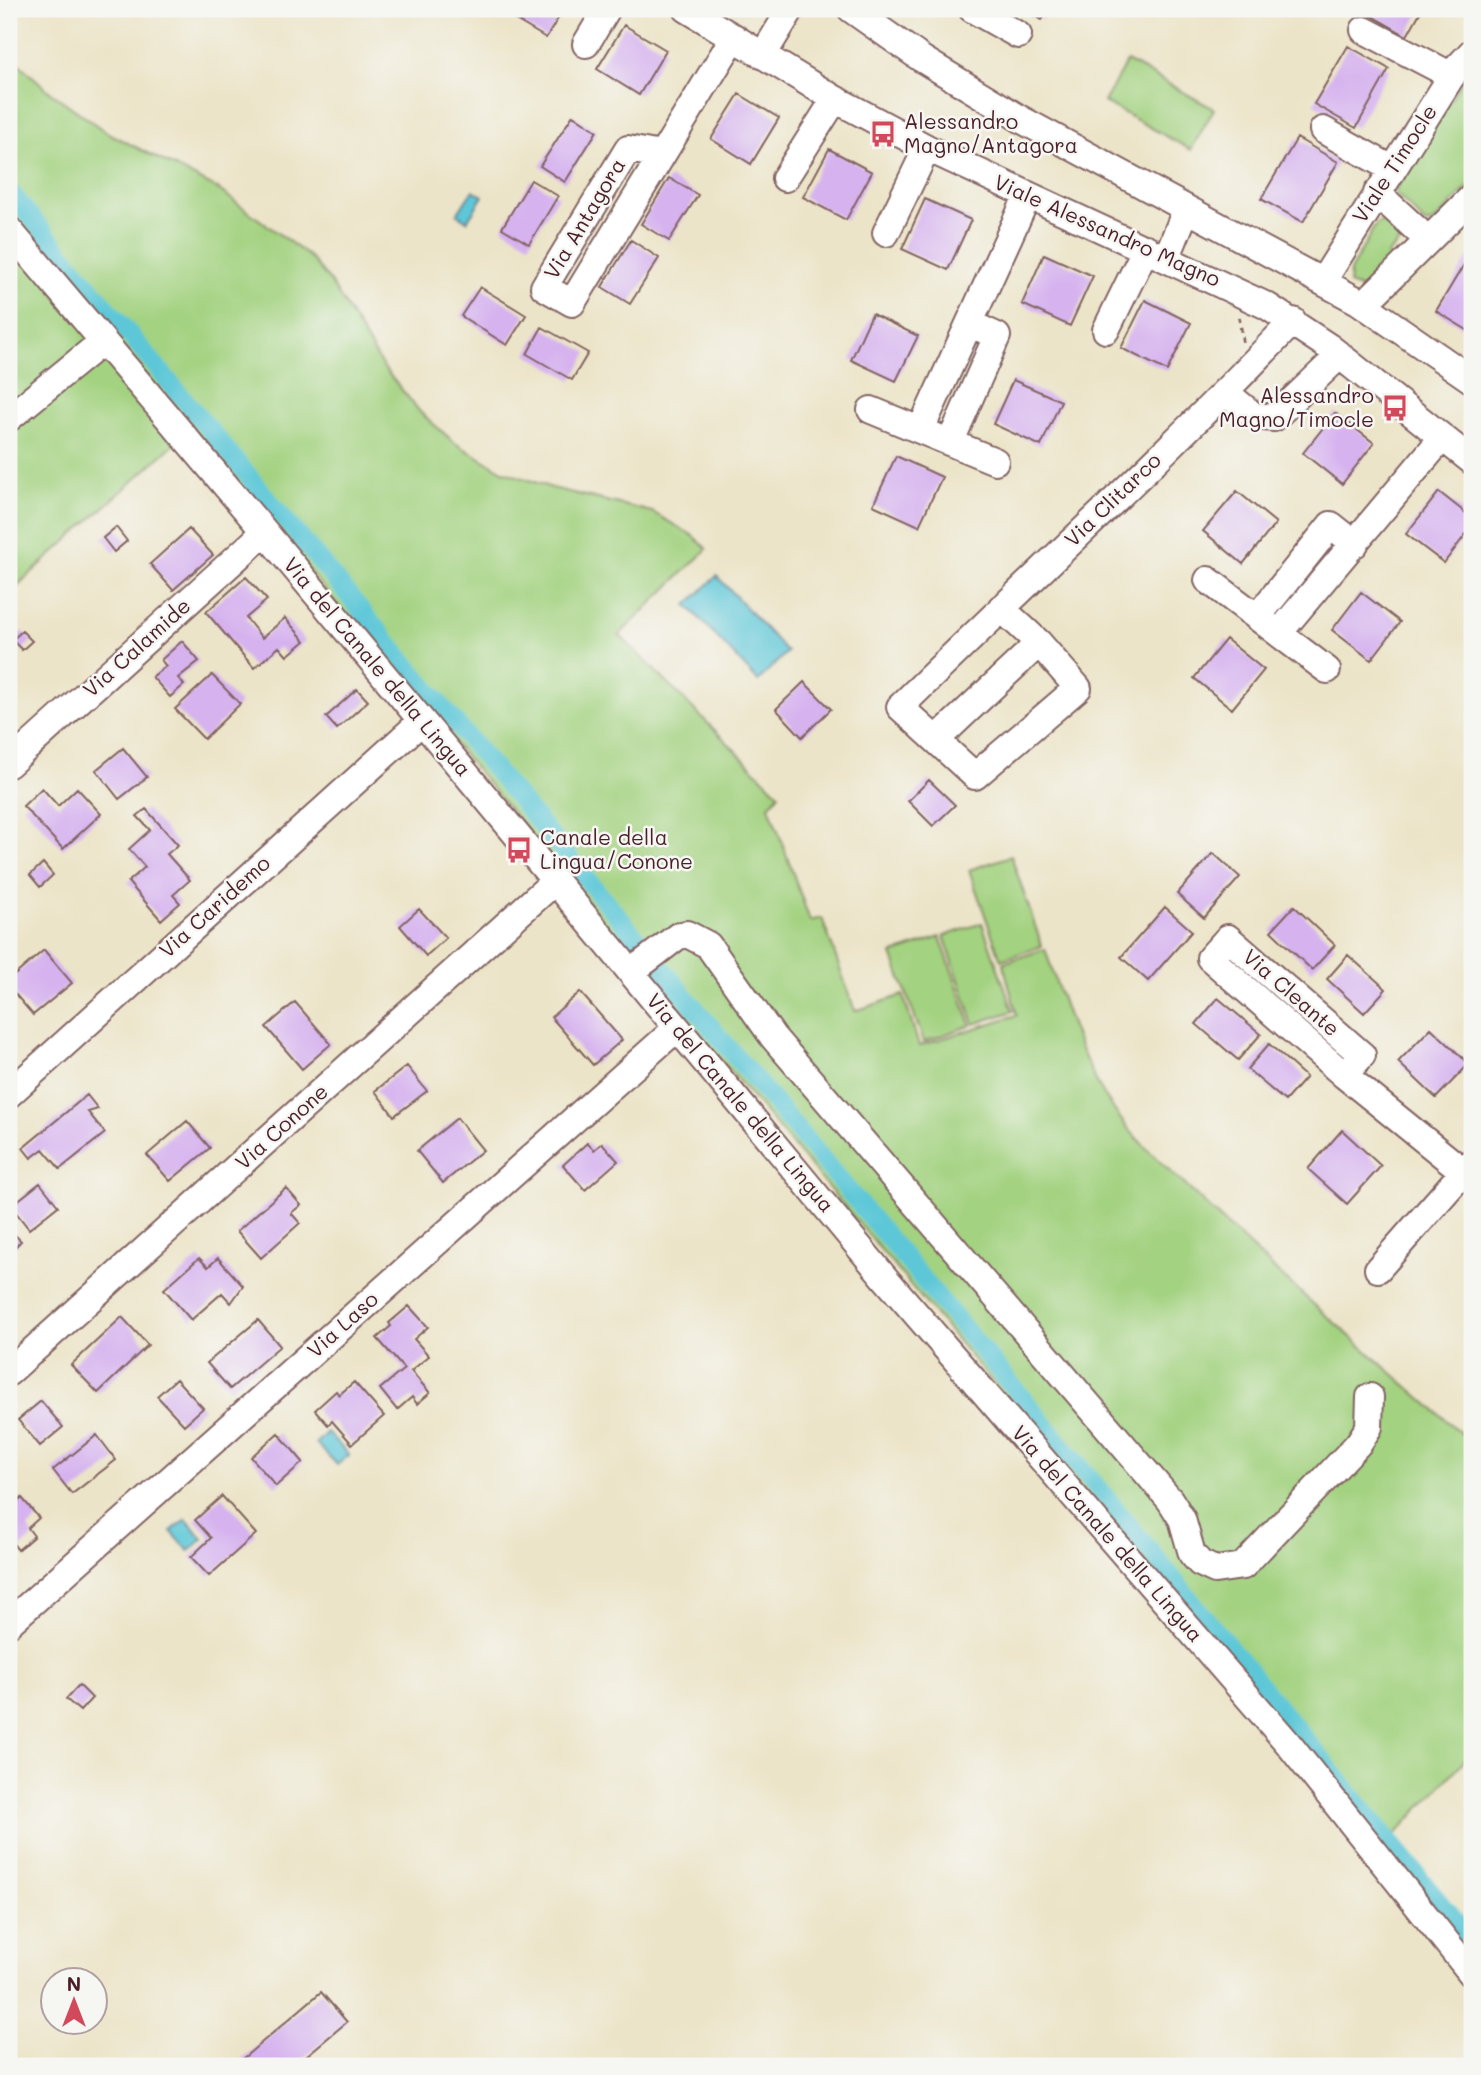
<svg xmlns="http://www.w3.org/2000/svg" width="1481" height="2075" viewBox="0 0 1481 2075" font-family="Mali,sans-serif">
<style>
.green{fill:#a3d280;stroke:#767856;stroke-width:2}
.water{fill:#5dc7d8;stroke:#547382;stroke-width:2}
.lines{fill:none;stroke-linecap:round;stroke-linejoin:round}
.canal{stroke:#5dc7d8;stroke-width:19}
.building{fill:#d6b2ef}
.minor-casing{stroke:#836462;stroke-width:30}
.path{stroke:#836462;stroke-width:3.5;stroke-dasharray:5 5;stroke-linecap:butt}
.minor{stroke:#fff;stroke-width:26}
.labels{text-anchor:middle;stroke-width:5;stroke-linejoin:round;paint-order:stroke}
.poi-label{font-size:21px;fill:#4a1f2b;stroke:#f6f6f2;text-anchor:start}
.street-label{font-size:21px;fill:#4a1f2b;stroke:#f6f6f2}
</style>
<rect width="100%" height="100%" fill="#f6f6f2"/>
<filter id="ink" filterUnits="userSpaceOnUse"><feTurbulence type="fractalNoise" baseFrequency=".0143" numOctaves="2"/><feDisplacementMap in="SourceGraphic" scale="14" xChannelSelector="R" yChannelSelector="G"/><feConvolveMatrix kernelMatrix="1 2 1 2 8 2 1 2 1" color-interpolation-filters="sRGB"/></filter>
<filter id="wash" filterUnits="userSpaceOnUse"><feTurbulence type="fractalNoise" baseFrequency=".00686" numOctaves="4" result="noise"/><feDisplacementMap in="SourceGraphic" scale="28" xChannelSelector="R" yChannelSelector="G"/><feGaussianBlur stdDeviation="1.57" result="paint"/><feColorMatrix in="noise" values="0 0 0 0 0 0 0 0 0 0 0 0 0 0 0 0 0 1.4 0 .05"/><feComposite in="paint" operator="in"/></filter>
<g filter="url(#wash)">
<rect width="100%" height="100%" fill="#ece4c8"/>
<path class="green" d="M9,55l40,36 57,41 112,57 92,68 20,24 53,86 37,45 35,31 48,28 49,17 100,24 40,23 15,14 -88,86 160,159 -10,12 41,115 12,-3 33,93 48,-16 16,51 98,-31 -14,-52 42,-14c19,56 37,118 72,165 24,33 57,60 86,88 86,84 179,161 269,241v309l-88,95 -1375,-1632z
M1127,61l87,48 -23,41 -87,-48z
M1472,64v119l-38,39 -8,2 -31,-31 1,-4z
M1388,220l13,11v9l-14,15 8,7 -27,29 -19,-7 1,-13 23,-42 5,-6z
M9,230l174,206 -174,157z
M1011,856l31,90 -41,14 -32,-90z
M982,923l31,88 -39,13 -30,-88z
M940,937l31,88 -47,17 -32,-88z"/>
<path class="water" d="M473,190l10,6 -16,25 -10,-7z
M717,576l70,76 -29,29 -71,-76z
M327,1432l22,23 -12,10 -21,-22z
M186,1519l17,20 -14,12 -18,-20z"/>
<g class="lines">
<path class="canal" d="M9,191l1104,1315 359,436"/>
</g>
<g id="blocks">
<path class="building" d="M507,9h57l-18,29 -42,-25z
M1022,9h27l-7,11z
M1369,9h53l-15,27 -40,-23z
M624,25l42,25 -27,45 -42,-26z
M1348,46l41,23 -33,59 -42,-24z
M739,94l40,24 -28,46 -40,-25z
M573,115l24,16 -32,51 -25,-16z
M1297,138l41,24 -35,60 -42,-23z
M829,149l43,23 -26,48 -43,-23z
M669,178l29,17 -29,46 -28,-17z
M531,180l27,16 -29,48 -27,-16z
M925,199l46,21 -23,50 -46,-21z
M631,240l28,18 -29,46 -28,-17z
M1472,251v82l-36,-22z
M1044,254l49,22 -23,50 -48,-22z
M480,287l46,28 -19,30 -46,-29z
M1145,300l46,23 -24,48 -46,-23z
M872,314l46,22 -22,45 -45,-21z
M542,327l46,26 -16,27 -45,-26z
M1013,380l48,21 -20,45 -48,-22z
M1335,413l39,30 -32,41 -39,-31z
M896,456l46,21 -23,49 -46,-21z
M1237,491l39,32 -33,41 -40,-33z
M1439,492l33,26v8l-28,37 -38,-29z
M116,527l11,14 -13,11 -11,-14z
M189,529l24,26 -40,35 -23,-26z
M246,577l21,23 -21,18 16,20 23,-20 20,23 -18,15 -8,-9 -25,21 -48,-56z
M1361,592l39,30 -29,38 -39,-30z
M22,631l10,10 -10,9 -10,-10z
M1226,639l38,31 -32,39 -38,-31z
M182,641l17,20 -21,17 6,7 -14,12 -18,-20 14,-11 -5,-6z
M212,675l28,29 -36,35 -29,-30z
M804,682l27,27 -29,28 -26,-28z
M357,689l11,12 -31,28 -11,-12z
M123,748l24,29 -28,22 -23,-29z
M929,780l26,25 -22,21 -25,-25z
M42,788l16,18 19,-18 24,26 -38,35 -40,-43z
M146,809l32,36 -11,9 23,26 -17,15 7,8 -19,17 -33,-38 17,-15 -16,-18 21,-19 -13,-14z
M1213,853l27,24 -36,41 -27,-24z
M43,863l10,12 -13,12 -10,-12z
M1294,906l41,39 -23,25 -41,-39z
M1165,907l27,24 -44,50 -27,-24z
M419,909l27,29 -20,18 -26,-30z
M44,950l28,33 -39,32 -24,-28v-7z
M1348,955l38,34 -22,24 -37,-34z
M580,992l42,48 -29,25 -42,-48z
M1218,998l43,36 -23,26 -42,-36z
M295,1002l36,42 -29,25 -36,-42z
M1431,1028l38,36 -33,34 -38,-36z
M1269,1044l37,33 -21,24 -38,-32z
M407,1066l20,25 -33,25 -19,-25z
M87,1095l11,14 -10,3 17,21 -45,36 -17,-20 -12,9 -8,-10z
M457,1118l26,32 -40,33 -26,-32z
M187,1121l23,27 -40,33 -23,-26z
M1342,1130l39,36 -34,38 -39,-35z
M587,1143l7,7 8,-7 16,18 -33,29 -22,-25z
M40,1183l18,23 -29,23 -18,-23z
M286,1188l15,17 -10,8 9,10 -39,35 -24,-27z
M9,1229l12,12 -10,10 -2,-2z
M199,1258l9,9 10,-9 25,28 -12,17 -9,-10 -31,27 -27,-31z
M409,1306l19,21 -14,12 15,17 -18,15 19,22 -13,11 -5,-7 -15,13 -17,-21 24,-20 -27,-31 14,-12 -2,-3z
M122,1317l26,28 -50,48 -27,-28z
M258,1320l22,26 -50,43 -23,-26z
M176,1379l27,29 -19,17 -27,-29z
M354,1382l30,34 -32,28 -20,-23 -4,4 -13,-15 21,-19 3,4z
M41,1401l22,26 -23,19 -22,-26z
M278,1433l25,29 -27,24 -25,-29z
M97,1435l19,25 -44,34 -19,-24z
M222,1496l34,38 -47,42 -18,-19 20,-19 -16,-18z
M22,1498l17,20 -11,10 6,8 -16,14 -9,-11v-29z
M79,1685l13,13 -12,13 -14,-12z
M321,1992l26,30 -53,44h-60z"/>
</g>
</g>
<g filter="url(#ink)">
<use href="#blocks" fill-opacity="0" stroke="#836462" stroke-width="2"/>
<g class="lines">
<g class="minor-casing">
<path id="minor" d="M687,9l148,90 92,49 340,158 62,41 143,114
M851,9l71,50 102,62 334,180 114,79
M972,9l46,26
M1364,30l88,46
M586,44l21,-35
M763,55l28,-46
M1323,130l69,39
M661,155l-33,-6 -84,138 28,16 162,-266
M785,178l50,-79
M1377,193l51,47
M9,230l256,302 620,746 402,464 185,232
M886,233l41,-85
M1167,257l19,-47
M1323,281l133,-212 16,-17
M1364,304l108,-107
M1106,330l40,-82
M1225,392l29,24 20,2 66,-63
M871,410l124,51
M9,418l93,-76
M921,429l107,-234
M951,441l46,-105 -26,-12
M1208,580l119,90
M1001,608l38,35 39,45 -103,88 -75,-69c131,-129 267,-252 393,-386
M1258,616l73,-91 24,19
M1279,633l163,-195
M937,739l102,-96
M9,764l256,-232
M631,972l47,-36 9,-2 21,11 65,92 397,463 12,19 10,35 8,9 15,7 28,-4 115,-122 11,-17 1,-30
M1344,1075l18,-20 -134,-117 -18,20 134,117 120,97
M9,1094l413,-373
M1378,1269l94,-107
M9,1372l546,-491
M9,1623l668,-595"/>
</g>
<path class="path" d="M1239,317l4,26"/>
<use href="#minor" class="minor"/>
</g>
</g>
<defs>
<g id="bus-bare" transform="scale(2.1)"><path d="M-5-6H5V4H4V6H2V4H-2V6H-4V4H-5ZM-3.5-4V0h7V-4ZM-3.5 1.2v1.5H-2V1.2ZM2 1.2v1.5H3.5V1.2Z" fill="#d1495b" stroke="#f6f6f2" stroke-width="2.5" paint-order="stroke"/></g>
</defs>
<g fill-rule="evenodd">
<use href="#bus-bare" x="883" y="134"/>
<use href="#bus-bare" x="1395" y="408"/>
<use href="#bus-bare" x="519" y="850"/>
</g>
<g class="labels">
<g class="poi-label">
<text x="904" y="129">Alessandro<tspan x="904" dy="24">Magno/Antagora</tspan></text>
<text x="1374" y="403" text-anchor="end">Alessandro<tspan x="1374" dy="24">Magno/Timocle</tspan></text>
<text x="540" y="845">Canale della<tspan x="540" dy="24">Lingua/Conone</tspan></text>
</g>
<g class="street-label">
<text transform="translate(1395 164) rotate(-57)" y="7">Viale Timocle</text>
<text transform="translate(585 219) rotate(-59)" y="7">Via Antagora</text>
<text transform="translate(1107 231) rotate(24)" y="7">Viale Alessandro Magno</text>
<text transform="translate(1113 500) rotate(-44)" y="7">Via Clitarco</text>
<text transform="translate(137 648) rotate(-42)" y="7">Via Calamide</text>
<text transform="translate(377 667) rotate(50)" y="7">Via del Canale della Lingua</text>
<text transform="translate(215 907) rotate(-42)" y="7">Via Caridemo</text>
<text transform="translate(1291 993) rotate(41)" y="7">Via Cleante</text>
<text transform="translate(740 1103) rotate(50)" y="7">Via del Canale della Lingua</text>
<text transform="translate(282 1127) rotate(-42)" y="7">Via Conone</text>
<text transform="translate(343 1325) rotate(-42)" y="7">Via Laso</text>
<text transform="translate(1107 1534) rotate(49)" y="7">Via del Canale della Lingua</text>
</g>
</g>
<rect width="1481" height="2075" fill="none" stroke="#f6f6f2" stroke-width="35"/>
<g transform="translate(74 2001)"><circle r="33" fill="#f6f6f2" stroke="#b1a0a2" stroke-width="2"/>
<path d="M0-5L12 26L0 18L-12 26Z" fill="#d1495b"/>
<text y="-10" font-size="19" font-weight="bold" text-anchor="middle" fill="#4a1f2b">N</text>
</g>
</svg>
